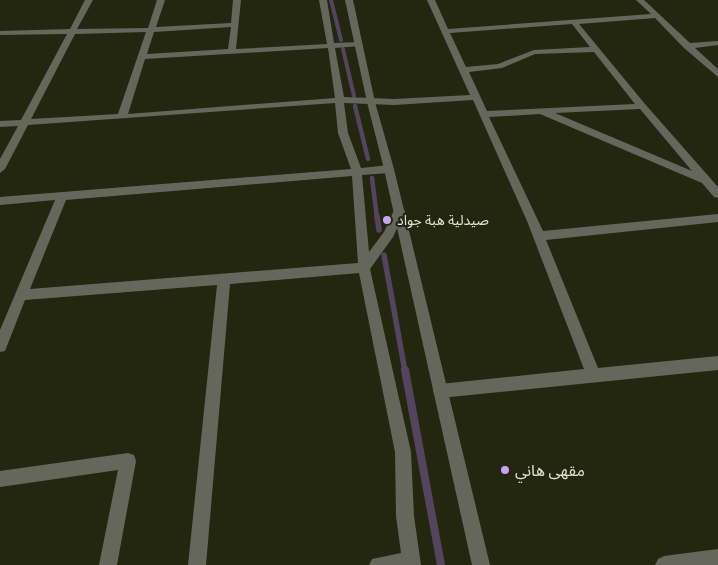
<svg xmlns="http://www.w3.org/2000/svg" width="718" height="565" viewBox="0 0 718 565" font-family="'Archivo Narrow','Noto Sans Arabic',sans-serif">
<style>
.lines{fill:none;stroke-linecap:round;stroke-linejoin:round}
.stream-far3{stroke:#554460;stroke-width:4}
.stream-far2{stroke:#554460;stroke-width:4.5}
.stream-far1{stroke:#554460;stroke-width:5.5}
.stream{stroke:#554460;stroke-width:8}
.minor{fill:#65675c;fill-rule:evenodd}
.tertiary{fill:#65675c;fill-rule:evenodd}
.poi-dot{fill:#c8a6ef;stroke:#232710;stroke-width:2}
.labels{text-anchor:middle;stroke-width:4.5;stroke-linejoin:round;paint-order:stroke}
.poi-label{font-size:14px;fill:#e0e3d4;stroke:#232710;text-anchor:start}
.near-poi-label{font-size:16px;fill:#e0e3d4;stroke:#232710;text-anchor:start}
</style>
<rect width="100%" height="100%" fill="#232710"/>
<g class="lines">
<path class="stream-far3" d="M331,0l10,40
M343,49l11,47"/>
<path class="stream-far2" d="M355,106l13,53
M372,178l5,40"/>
<path class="stream-far1" d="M377,216l2,14
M384,255l21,116"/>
<path class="stream" d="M405,370l36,195"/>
<path class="minor" d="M85,0h8l-16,29 71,-1 9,-28h8l-9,27 75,-4 2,-23h8l-5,49 91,-5 -8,-44h8l7,43 25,-1 4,2 -4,2 -24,2 9,49 50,2 76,-4 -43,-95h8l13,29 203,-15 -15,-14h8l46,43 28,-2v4l-23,3 23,21v8l-34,-29 -29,-30 -76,6 66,80 73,83v11l-4,-1 -12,-14 -162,-69 -51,3 54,114 175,-17v8l-172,18 52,128 120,-12v14l-278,28 -5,-2 -2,-5 2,-5 5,-2 144,-15 -57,-148 -54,-121 -79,5 -50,-2 4,30 13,35 28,-3 5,4 -5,4 -27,2 7,77 15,-20 11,-24 4,-1 6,4 -12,26 -23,32 41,183 3,64 7,49h-52l3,-6 29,-6 -5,-37 -1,-64 -36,-179 -129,11 -24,281h-18l29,-280 -192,15 -20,51 -5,1v-22l55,-130 -55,5v-8l351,-28 -13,-36 -3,-30 -307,22 -23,44 -5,4v-14l18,-33 -18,1v-6l21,-1 46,-86 -67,1v-4l70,-2zM572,24l18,23 -56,3 -36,14 -32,3 -16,-34zM231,27l-3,22 -81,5 7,-22zM146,32l-28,82 -87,5 44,-85zM328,48l7,50 -207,16 17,-55zM594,52l41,52 -148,7 -18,-39 33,-4 33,-14zM640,109l52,62 -137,-58zM352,176l6,87 -328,26 36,-89z
M128,453l6,2 2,6 -19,104h-18l19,-95 -118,17v-16z
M718,549v16h-63l3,-6 6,-3z"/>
<path class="tertiary" d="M345,0h8l22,102 19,67 96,396h-18l-88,-396 -17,-67z"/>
</g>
<g class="poi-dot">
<circle cx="387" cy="220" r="5"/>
<circle cx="505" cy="470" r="5"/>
</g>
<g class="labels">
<g class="poi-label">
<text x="397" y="225">صيدلية هبة جواد</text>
</g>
<g class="near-poi-label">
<text x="515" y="476">مقهى هاني</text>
</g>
</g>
</svg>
